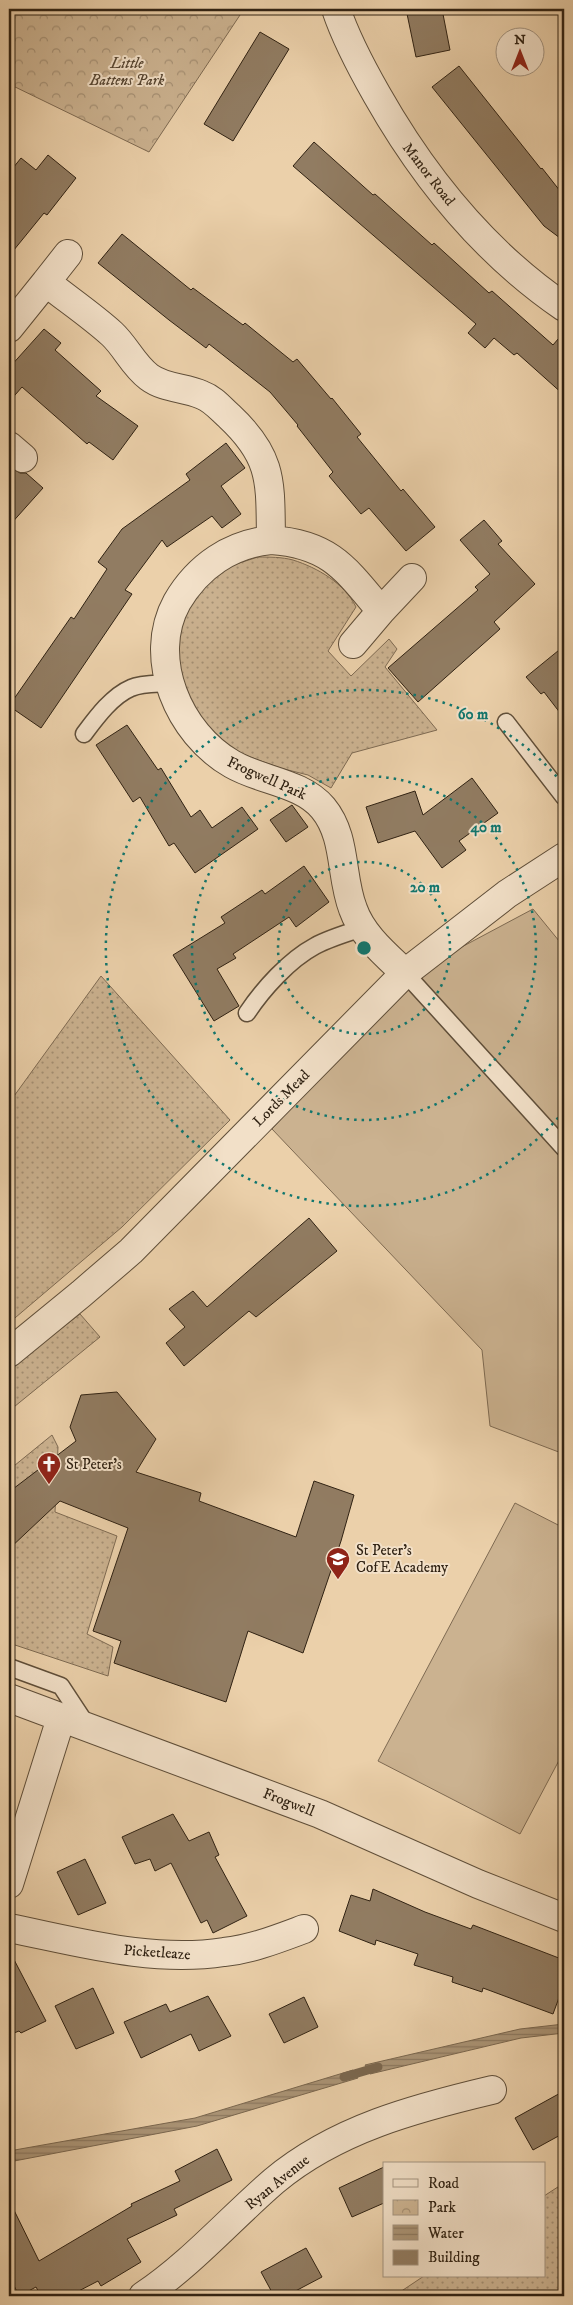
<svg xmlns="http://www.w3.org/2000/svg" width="573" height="2305" viewBox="0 0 573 2305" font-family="'IM FELL DW Pica',serif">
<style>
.grass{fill:url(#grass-dots);stroke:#7e6a52}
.park{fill:url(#park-crowns);stroke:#7e6a52}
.garden{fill:#cbb290;stroke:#7e6a52}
.water{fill:url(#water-rules);stroke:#7a674f}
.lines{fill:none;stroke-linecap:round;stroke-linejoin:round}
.stream{stroke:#7a674f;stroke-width:9}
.building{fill:#917c62;stroke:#302213}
.lane-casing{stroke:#5f4e39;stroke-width:19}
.street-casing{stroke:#5f4e39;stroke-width:30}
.lane{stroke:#f2e0c8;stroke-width:16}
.street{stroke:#f2e0c8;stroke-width:28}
.ring{fill:none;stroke:#0f766e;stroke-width:2.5;stroke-dasharray:2.5 5}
.labels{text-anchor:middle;stroke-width:4;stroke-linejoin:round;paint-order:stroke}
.park-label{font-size:15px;font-style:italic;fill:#574632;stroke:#f2e0c8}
.street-label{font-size:15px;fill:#302213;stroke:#f2e0c8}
.poi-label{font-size:15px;fill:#302213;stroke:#f2e0c8;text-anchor:start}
.centre{fill:#0f766e;stroke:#f2e0c8;stroke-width:2.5}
.ring-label{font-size:15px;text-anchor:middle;font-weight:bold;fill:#0f766e;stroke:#f2e0c8;stroke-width:4;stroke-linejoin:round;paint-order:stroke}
</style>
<defs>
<pattern id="grass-dots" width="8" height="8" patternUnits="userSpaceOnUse" patternTransform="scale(1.25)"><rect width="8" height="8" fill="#cbb290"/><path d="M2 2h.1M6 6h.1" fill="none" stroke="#a59074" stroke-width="1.8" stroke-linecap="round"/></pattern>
<pattern id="park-crowns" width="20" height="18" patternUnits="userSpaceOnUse" patternTransform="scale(1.25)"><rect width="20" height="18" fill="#cbb290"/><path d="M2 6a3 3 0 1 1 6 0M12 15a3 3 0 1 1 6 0" fill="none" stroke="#a59074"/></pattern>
<pattern id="water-rules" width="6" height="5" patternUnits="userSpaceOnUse" patternTransform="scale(1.25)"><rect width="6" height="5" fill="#ab9577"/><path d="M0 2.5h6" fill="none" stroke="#8c7960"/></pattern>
</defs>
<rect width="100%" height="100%" fill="#ebd0aa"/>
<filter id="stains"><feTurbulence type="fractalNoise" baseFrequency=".004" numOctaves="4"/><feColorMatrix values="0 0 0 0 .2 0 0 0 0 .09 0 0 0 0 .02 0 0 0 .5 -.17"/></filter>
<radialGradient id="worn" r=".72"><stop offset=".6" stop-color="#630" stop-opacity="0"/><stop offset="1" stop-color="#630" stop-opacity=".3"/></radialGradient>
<path class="grass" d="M258,557c11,0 24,0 35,3 25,8 51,23 63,47l-28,44 23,25 38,-37 8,10 -12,18 52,63 -85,23 -21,35 -23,-13 -28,-7 -46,-17 -27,-23 -24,-37 -10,-40 9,-37 19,-27 29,-21z
M101,976l129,144 -108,107 -113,96v-220z
M80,1314l20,23 -91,74v-42z
M52,1435l6,12 -3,65 62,24 -30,98 26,13 -5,29 -99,-33v-173z
M564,2183v113h-170l30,-20h120v-80z"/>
<path class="park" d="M9,9h235l-95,143 -140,-68z"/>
<path class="garden" d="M533,909l31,38v507l-74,-28 -8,-76 -210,-221 139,-155z
M515,1503l49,25v223l-44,83 -142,-73z"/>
<path class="water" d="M564,2024v9l-43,5 -151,36 -5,-9 155,-36z
M353,2070l5,8 -161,48 -188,36v-11l186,-33z"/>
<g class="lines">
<path class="stream" d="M344,2077l34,-10"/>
</g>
<path class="building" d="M406,9h36l8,41 -34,7z
M260,32l29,17 -56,92 -29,-17z
M459,66l82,103 1,-1 22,28v45l-20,-15 -112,-139z
M314,142l59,53 2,-1 57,51 2,-2 55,50 3,-2 61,54 11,-13v63l-47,-42 -3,2 -20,-17 -9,10 -17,-15 8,-9 -183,-158z
M48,155l28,23 -29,37 -3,-2 -35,43v-83l12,-15 15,12z
M122,234l69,56 2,-2 50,37 2,-2 48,39 4,-3 34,40 1,-1 29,36 -4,3 44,54 2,-2 32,38 -29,24 -37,-43 -8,6 -32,-38 4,-4 -36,-46 1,-1 -28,-33 -61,-48 -3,4 -37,-28 -71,-57z
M44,329l17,14 -6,7 46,41 -5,5 42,30 -25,34 -24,-18 -2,2 -65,-57 -13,15v-34z
M226,443l19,25 -24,18 20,28 -19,14 -10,-12 -45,31 -5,-7 -37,50 7,4 -91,134 -32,-22 62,-89 3,2 33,-50 -9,-7 24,-33 68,-49 -4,-6z
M9,466l11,7h6l17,15 -34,38z
M484,520l18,21 -4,3 37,40 -41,38 6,7 -82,73 -30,-34 90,-78 -3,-3 15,-13 -30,-34z
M564,646v72l-20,-26 -3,2 -15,-17z
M127,725l31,45 3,-2 30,49 9,-7 12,18 30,-21 16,22 -63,44 -21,-30 -5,3 -29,-49 -7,5 -37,-57z
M472,778l26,35 -39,28 7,9 -24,18 -27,-37 -37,12 -12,-36 49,-16 8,24z
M292,805l16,22 -22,15 -16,-22z
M304,866l25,36 -33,25 -7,-10 -56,37 3,4 -19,11 22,37 -25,15 -41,-66 52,-32 -4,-6 41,-27 3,4z
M309,1218l28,33 -81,66 -7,-6 -65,55 -18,-23 19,-16 -16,-18 24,-18 14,16z
M117,1392l39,47 -20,33 65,21 -2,8 97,36 18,-56 40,14 -13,46 -38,112 -55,-22 -22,71 -112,-39 7,-22 -28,-10 35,-103 -68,-27 -51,48v-57l67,-51 -6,-14 11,-32z
M173,1814l16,27 20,-9 10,23 -4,2 32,59 -34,17 -6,-13 -6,3 -30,-60 -16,8 -5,-12 -15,5 -13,-27z
M85,1859l21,44 -28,12 -21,-43z
M373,1889l52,23 46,17 2,-4 91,35v24l-11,30 -70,-26 -1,4 -30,-10 1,-5 -39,-12 4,-11 -42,-14 -1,5 -36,-14 12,-36 19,6z
M9,1950l37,71 -25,12 -2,-2 -10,4z
M93,1988l21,45 -38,16 -21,-43z
M208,1996l23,40 -32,15 -8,-17 -50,24 -17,-36 42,-18 4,8z
M304,1997l14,30 -34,16 -15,-29z
M564,2091v42l-31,17 -18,-32z
M217,2149l15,31 -58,29 3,6 -50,24 14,23 -40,24 -3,-5 -29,15h-28l-5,-9 -17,9 -10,-21v-75l30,61 93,-55 -1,-2 49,-23 -5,-10z
M384,2167v36l-32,14 -13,-29z
M306,2248l16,29 -36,19h-12l-13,-24z"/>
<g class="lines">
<g class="lane-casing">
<path id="lane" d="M506,722l58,75
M84,734c12,-16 28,-38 47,-46 11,-5 26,-4 38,-5
M405,973l159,175
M247,1013c16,-24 42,-53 68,-67 15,-8 32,-13 48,-18
M9,1667l52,19 27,41"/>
</g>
<g class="street-casing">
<path id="street" d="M336,9c10,30 25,58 41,86 47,83 108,158 187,212
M46,282l22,-28
M9,328l37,-46c21,17 45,33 66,52 14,13 21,31 37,43 16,12 36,10 53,18 11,4 19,14 27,21 45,42 41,67 42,124 -40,4 -73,26 -94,62 -31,56 2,132 55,162 29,17 69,18 91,44 24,29 17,68 30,101 9,26 32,45 52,64
M9,446l14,12
M271,540c59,4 75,29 110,71l31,-33
M353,644l28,-33
M9,1353l72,-59 50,-43 274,-278 102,-79 57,-37
M9,1698l311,116 158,70 86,34
M9,1884l52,-166
M9,1928c70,14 143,35 215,24 28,-3 53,-13 80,-23
M143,2296c48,-32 87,-77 131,-115 62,-52 142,-73 218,-91"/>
</g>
<use href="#lane" class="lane"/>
<use href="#street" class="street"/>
</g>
<g class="ring">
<circle cx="364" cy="948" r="86"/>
<circle cx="364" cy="948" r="172"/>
<path d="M563 1112A258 258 0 1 1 563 784"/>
</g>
<defs>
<g id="church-pin" transform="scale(1.25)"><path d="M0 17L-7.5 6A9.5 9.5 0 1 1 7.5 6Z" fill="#8f2418" stroke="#f2e0c8"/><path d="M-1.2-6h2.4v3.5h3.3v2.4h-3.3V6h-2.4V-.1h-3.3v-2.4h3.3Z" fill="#fff"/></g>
<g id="school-pin" transform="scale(1.25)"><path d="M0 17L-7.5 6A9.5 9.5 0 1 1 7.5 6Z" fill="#8f2418" stroke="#f2e0c8"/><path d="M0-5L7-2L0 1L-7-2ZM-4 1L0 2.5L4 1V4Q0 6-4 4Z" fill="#fff"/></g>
</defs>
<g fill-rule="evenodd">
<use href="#church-pin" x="49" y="1464"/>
<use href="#school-pin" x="338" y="1559"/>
</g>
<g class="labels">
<g class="park-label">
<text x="127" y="68">Little<tspan x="127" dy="17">Battens Park</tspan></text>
</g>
<g class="street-label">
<text transform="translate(429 174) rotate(52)" y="5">Manor Road</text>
<text transform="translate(267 778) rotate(24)" y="5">Frogwell Park</text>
<text transform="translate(281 1098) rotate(-45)" y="5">Lords Mead</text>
<text transform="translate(289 1802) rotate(21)" y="5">Frogwell</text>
<text transform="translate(157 1952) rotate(4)" y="5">Picketleaze</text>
<text transform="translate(277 2182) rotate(-39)" y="5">Ryan Avenue</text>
</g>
<g class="poi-label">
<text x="66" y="1469">St Peter's</text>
<text x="356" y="1555">St Peter's<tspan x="356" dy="17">CofE Academy</tspan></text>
</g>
</g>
<circle cx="364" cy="948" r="8" class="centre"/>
<g class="ring-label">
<text x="473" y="719">60 m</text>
<text x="486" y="832">40 m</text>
<text x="425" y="892">20 m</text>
</g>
<rect width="573" height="2305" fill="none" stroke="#ebd0aa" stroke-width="30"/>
<rect x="10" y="10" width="553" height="2285" fill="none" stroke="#302213" stroke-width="2.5"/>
<rect x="15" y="15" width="543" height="2275" fill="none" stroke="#302213"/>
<rect x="383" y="2162" width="162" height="115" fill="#f2e0c8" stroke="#a49480"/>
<rect x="393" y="2179" width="25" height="8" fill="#f2e0c8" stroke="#a49480"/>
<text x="428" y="2188" font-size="15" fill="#302213">Road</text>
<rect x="393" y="2200" width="25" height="15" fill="url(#park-crowns)" stroke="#a49480"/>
<text x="428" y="2212" font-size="15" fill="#302213">Park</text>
<rect x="393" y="2225" width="25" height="15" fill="url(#water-rules)" stroke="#a49480"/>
<text x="428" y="2238" font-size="15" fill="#302213">Water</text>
<rect x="393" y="2250" width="25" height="15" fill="#917c62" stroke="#a49480"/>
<text x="428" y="2262" font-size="15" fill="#302213">Building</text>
<g transform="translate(520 52)"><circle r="24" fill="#f2e0c8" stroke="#a49480"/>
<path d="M0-4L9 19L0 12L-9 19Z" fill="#8f2418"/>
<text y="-8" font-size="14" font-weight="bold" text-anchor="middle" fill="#302213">N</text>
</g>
<rect width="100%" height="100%" filter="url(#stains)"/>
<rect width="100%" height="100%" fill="url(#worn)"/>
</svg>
